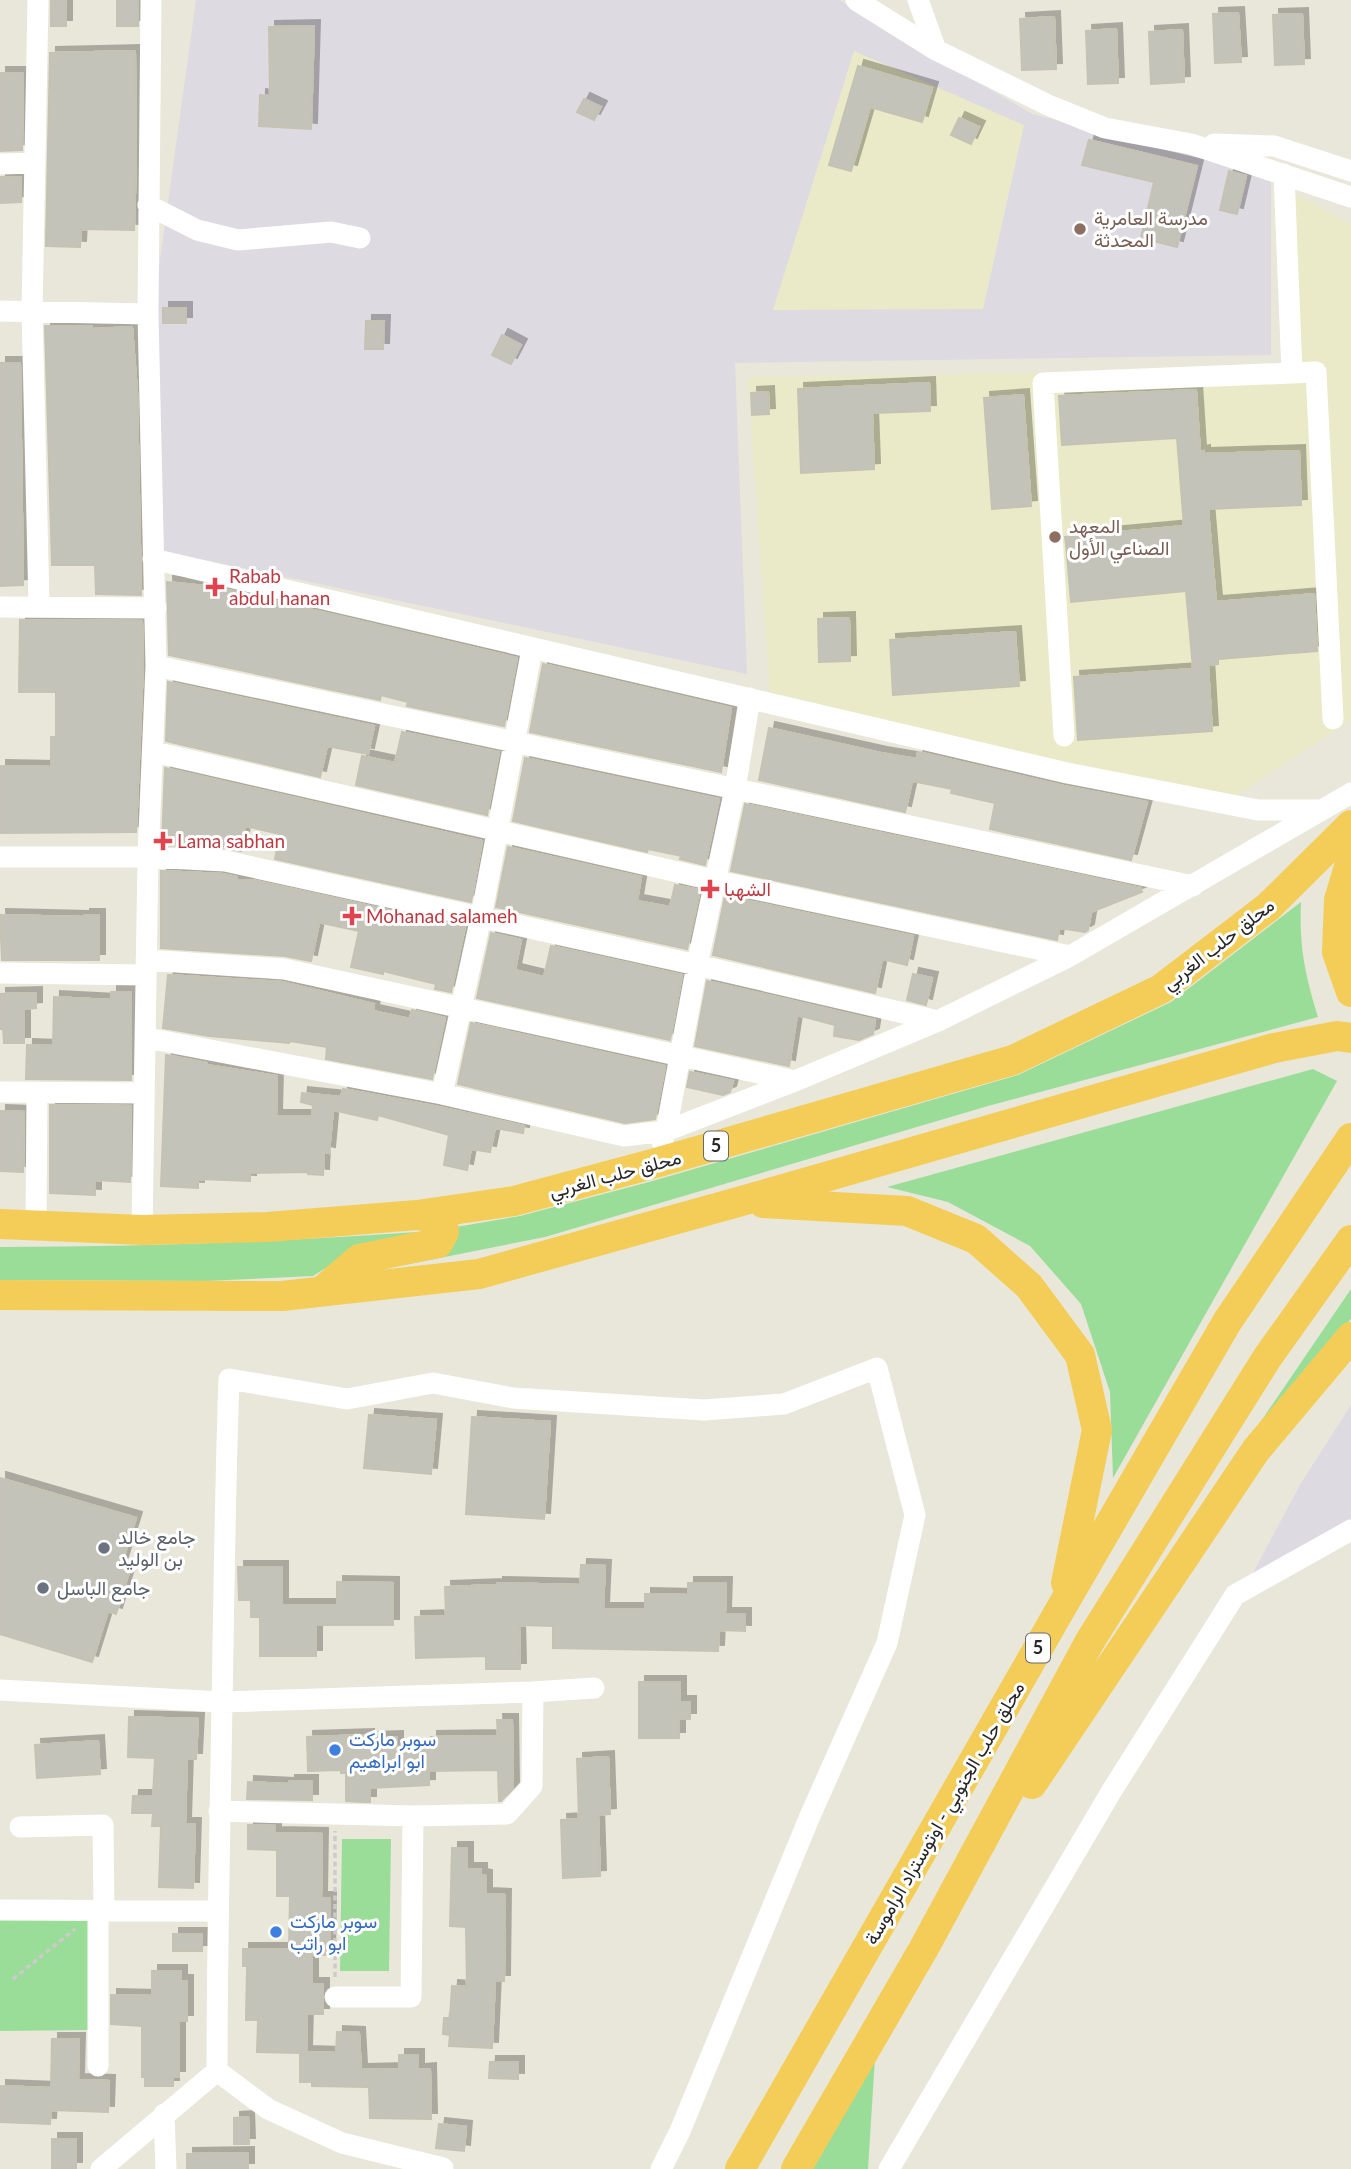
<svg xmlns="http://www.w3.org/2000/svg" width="1351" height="2169" viewBox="0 0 1351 2169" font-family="Lato,Vazirmatn,sans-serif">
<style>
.industrial{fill:#dedae1}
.education{fill:#eaeac9}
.green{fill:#9add98}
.building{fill:#c4c3b9;stroke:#c4c3b3;stroke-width:2;filter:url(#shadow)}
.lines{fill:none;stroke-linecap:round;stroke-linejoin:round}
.path{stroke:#cbcbcb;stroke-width:3.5;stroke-dasharray:5 3.5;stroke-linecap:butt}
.minor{stroke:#fff;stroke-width:21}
.highway{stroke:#f4cd59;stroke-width:30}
.education-dot{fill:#8d6e63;stroke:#fff;stroke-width:2.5}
.health-dot{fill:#e0444e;stroke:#fff;stroke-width:2.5}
.worship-dot{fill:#6b7280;stroke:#fff;stroke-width:2.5}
.shop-dot{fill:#3f7fe0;stroke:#fff;stroke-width:2.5}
.labels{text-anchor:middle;stroke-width:6;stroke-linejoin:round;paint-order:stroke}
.shield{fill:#fff;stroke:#686868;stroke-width:2}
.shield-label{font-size:18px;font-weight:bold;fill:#272727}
.education-label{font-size:19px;fill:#785e54;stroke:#fff;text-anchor:start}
.health-label{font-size:19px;fill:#be3a42;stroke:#fff;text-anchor:start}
.street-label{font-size:19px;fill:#272727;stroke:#fff}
.worship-label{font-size:19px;fill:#5b616d;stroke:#fff;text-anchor:start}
.shop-label{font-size:19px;fill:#366cbe;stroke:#fff;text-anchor:start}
</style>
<defs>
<filter id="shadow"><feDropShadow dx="6" dy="-6" stdDeviation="0" flood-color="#0004"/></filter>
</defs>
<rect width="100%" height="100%" fill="#e9e7d9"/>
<path class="industrial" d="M196,0h643l193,114 239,60v181l-536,8 12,311 -585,-123 -6,-262z
M1351,1405v131l-105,50 55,-103z"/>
<path class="education" d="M854,51l170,74 -41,184 -210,1z
M1293,193l58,31v496l-126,83 -455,-108 -22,-317 551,-10z"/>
<path class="green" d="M1301,902c-2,45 4,72 17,115l-330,89 -443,131 -171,34 82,-44 64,-11 129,-34 369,-107 153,-73z
M1313,1069l24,12 -224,397 -3,-86 -29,-88 -51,-58 -82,-44 -61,-15z
M417,1232l8,1 -66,14 -46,29 -108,5 -205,-1v-33c139,0 278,-5 417,-15z
M1351,1289v30l-19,20 -130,169z
M342,1839h49l-2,132h-49z
M88,1919l1,111 -89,1v-111z
M875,2058l-7,111h-56z"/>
<path class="building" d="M51,0h15v26h-15z
M117,0h21v26h-21z
M1238,13l3,49 -26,1 -2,-49z
M1302,14l2,50 -29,1 -2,-50z
M1054,17l2,52 -34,1 -2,-51z
M314,26l-3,103 -52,-3 1,-31 10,1 -1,-69z
M1116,29l2,54 -30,1 -2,-53z
M1182,30l2,52 -33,2 -2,-52z
M135,51l1,108 -2,71 -53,-1 -1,18 -34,-1 4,-193z
M858,66l74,22 -10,34 -52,-15 -19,64 -22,-6z
M0,73h23l-1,77 -22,1z
M584,99l17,8 -7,13 -17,-8z
M959,118l20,9 -8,17 -20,-9z
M1089,140l108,26 -20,81 -36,-9 13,-56 -72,-17z
M1229,171l17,5 -9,38 -17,-4z
M0,177h21v25l-21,1z
M163,308h23v15h-23z
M366,321h18l-1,28h-18z
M45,326h47v3l40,-2 5,64 4,204 -45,-1 -1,-29h-43z
M502,335l19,10 -10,19 -19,-9z
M0,363h20l3,222 -23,1z
M929,383l1,28 -58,2 2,56 -73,4 -3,-84z
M1196,390l4,62 4,-1v3l95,-3 2,54 -93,4 8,93 98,-8 3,57 -99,8v5l-10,1 4,66 -134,9 -4,-63 119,-8 -7,-78 -115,11 -5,-58 -1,-7 119,-11 -7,-88 -115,7 -3,-49z
M768,392l1,22 -17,1 -1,-22z
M1023,395l8,111 -39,3 -8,-111z
M167,582l48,5 302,71 -13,68 -97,-20 1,-4 -27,-7 -1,5 -211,-45z
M849,618l1,43 -31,1 -1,-43z
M20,620l122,1 1,45 -7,166 -136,1v-67l51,1v-30h5v-45h-37z
M1015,632l4,54 -126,9 -3,-55z
M543,664l188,44 -10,64 -191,-40z
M168,682l206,44 -6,28 -41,-8 -7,31 -154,-36z
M769,728l112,25 36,6 1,-7 146,34 83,16 -16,58 -141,-31 5,-26 -44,-10 1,-4 -40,-8 -7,31 -146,-32z
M402,732l97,20 -12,63 -131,-30 6,-29 33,7z
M525,758l194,41 -14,66 -25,-6 1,-3 -4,-1 -29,-6 -1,3 -134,-31z
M165,768l317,73 -11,61 -196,-43 5,-25 -35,-8 -4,25 -15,-3 -64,-3z
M745,804l396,84 1,4 -51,20 -3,18 -3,2 -26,-4 -2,12 -326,-69z
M508,847l133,30 -4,24 33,6 5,-22 25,5 -13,59 -191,-42z
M161,871l62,3 14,3v4l15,-1 213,47 -14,65 -16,-3 1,-5 -53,-13v3l-32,-7 8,-36 -37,-8h-3l-8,38 -26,-5 -124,-8z
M725,896l188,40 -6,29 -25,-6 -7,34 -162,-38z
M0,915l84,2v-2h15v45h-97z
M491,933l30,7 -6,30 29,7 7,-31 131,29 -12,65 -193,-42z
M913,974l19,4 -6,27 -19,-5z
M168,975l114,7 92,22 -1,7 37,8 2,-9 33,8 -13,61 -106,-20 1,-12 -37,-6 -1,2 -80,-7 -46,-8z
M707,981l168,39 -2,14 -14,6 -25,-4 1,-11 -38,-10 -8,51 -94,-20z
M111,992h20v88l-105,-1 1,-34 26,1 1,-49 57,3z
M36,993v15l-12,1v34h-20l-1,-14h-3v-35z
M471,1023l194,43 -10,53 -30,4 -167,-39z
M166,1055l41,8v2l70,11 -1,40h36l1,-11 -12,-3 1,-9 39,4 2,-8 96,18 85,19 -1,7 -28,-5 -5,24 -19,-3 -4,21 -23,-5 5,-30 -71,-20 -1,5 -44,-10 -4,43 -5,-1 -1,23 -15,-1v-2l-58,1v8l-52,-2v9l-37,-2z
M690,1072l43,9 -3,11 -7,3 -36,-8z
M50,1105l81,1 -1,76 -35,-2v15l-45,-2z
M0,1111l24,1 -1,60 -23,-1z
M369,1415l67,5 -5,54 -67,-6z
M472,1417l78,5 -6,97 -78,-5z
M0,1478l136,40 -15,48 9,3 -14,45 -8,-3 -16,51 -92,-28z
M581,1565l24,1 -2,43h42v-15l43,1v-12h38l-1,31h20v17l-26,-1 -1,21 -165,-3v-22l-34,-1 1,44h-34v-13l-70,2 -1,-41 31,-1 -1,-29 52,-2v-2l83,2z
M238,1567h44v38h55v-23l56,1v42h-77v31h-56v-39h-9v-17h-12z
M639,1682h41v20h10v17h-11v19h-40z
M129,1717l69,2 -2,40h-9l-2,65h10l-2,64 -34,-1 2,-61h-9l1,-13h-21l1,-17h20l2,-38 -27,-1z
M497,1720h15l1,68 -12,13h-2l-1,-31 -69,1v14l-59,3v14h-4l-20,-1v-28h-5v-3l-33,1 -1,-34 61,-2v3l29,-1v9h34v-9l67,-1z
M98,1741l2,33 -63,4 -2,-33z
M608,1757l2,57 -12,1 2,61 -37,2 -2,-58 18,-1 -2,-60z
M289,1781h23v19l-65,-1 1,-17 41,2z
M248,1825l27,1v7l47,1 -1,64h9l-1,57h-17v29h11v30h-16l-1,38 30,1 1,-21 22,1 2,37 38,-1v-14h19v15l12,-1 1,50 -61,-1 -1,-31 -57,-1v-4h-12v-29l-43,-1 1,-32h-12l1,-54h-4v-17h46l1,-53h-13v-46l-29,-1z
M452,1848h15v21h14v6l5,1v18l19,1 -1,86h-9l-3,67 -43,-2 1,-11 -7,-1 1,-16h6l2,-32 15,1 -1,-60 -16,-1z
M173,1934h29v17h-29z
M152,1971h29v10h6v40h-8v56h-6v9h-28v-9h-3v-51l-31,-2v-29l41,1z
M52,2039h27l-1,41 31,1 -1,31 -57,-2 -1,14 -50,-2v-36l51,2z
M490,2062h28v17l-29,-1z
M248,2117l1,27h-15v-26z
M439,2124l27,3 -2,24 -28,-3z
M52,2139h24v29h-24z
M248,2153v16h-61v-15z"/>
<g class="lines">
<path class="path" d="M335,1977v-146
M13,1979l62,-50"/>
<path class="minor" d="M38,0l-6,311 7,294
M856,0l80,50 112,55 57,23 86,16 160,53
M918,0l18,50
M1214,144l60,2 77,25
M0,164l35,-1
M148,205l49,25 41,10 93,-8 29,6
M0,311l148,3
M1292,373l24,-1 17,347
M153,559l914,214 191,37h64l29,-17
M0,607l156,1
M156,666l1037,220
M1064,736l-21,-353 249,-10 -8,-199
M154,752l563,129 353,75
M0,857h148l77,4 472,104 241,56
M146,960l138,9 511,112
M0,973l145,2
M147,1038l295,56 182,42 42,-5 129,-50 143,-60 132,-65 252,-146
M0,1092l144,1
M442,1094l39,-177 51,-268
M662,1142l4,-11 31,-166 38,-176 15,-91
M36,1224l1,-132
M142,1230l6,-373 8,-191 -8,-352 3,-314
M0,1690l222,12 311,-10 61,-4
M219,1811l194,5 94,-2 25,-28 1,-94
M20,1827l83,-2 1,86
M0,1910l216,1
M98,1911v155
M335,1997h76l2,-181
M217,2071l51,38 74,34 101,25
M164,2114l2,55
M101,2169l116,-98c0,-122 3,-244 5,-367 2,-108 3,-216 7,-325l118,20 86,-16 80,15 191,12 80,-6 93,-36 38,147 -28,128 -77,173 -130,315 -19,38
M889,2169l222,-377 124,-197 116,-65"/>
<path class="highway" d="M1351,860l-12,40 -2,52 14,40
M763,1203l144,8 69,28 53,47 51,69 17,75 -31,153
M0,1224l142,6 125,-3 150,-12 97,-14 138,-37 361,-104 148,-71 107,-82 83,-82
M322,1291l37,-32 79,-16 6,-11 -2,-13 -25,-4
M0,1295l282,1 197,-22 259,-72 536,-154 63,-12 14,2
M1032,1784l224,-334 95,-113
M740,2169l320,-559 167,-288 124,-184
M796,2169l128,-221 166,-307 177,-283 84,-118"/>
</g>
<g class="education-dot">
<circle cx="1080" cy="229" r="7"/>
<circle cx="1055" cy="537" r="7"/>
</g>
<g class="health-dot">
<path d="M211.5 576.5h7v7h7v7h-7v7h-7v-7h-7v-7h7z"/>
<path d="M159.5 830.5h7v7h7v7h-7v7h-7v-7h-7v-7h7z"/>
<path d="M706.5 878.5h7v7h7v7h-7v7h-7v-7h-7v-7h7z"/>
<path d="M348.5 905.5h7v7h7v7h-7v7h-7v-7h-7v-7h7z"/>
</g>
<g class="worship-dot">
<circle cx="104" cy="1548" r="7"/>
<circle cx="43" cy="1588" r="7"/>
</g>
<g class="shop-dot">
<circle cx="335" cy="1750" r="7"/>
<circle cx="276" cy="1932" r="7"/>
</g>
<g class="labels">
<g class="shield">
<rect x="704" y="1131.5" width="24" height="29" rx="5"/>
<rect x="1026" y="1633.5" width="24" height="29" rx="5"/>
</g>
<g class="shield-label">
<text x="716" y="1152">5</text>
<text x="1038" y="1654">5</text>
</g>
<g class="education-label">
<text x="1094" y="225">مدرسة العامرية<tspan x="1094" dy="22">المحدثة</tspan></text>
<text x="1069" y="533">المعهد<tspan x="1069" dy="22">الصناعي الأول</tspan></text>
</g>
<g class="health-label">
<text x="229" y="583">Rabab<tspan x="229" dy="22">abdul hanan</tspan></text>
<text x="177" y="848">Lama sabhan</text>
<text x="724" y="896">الشهبا</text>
<text x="366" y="923">Mohanad salameh</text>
</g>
<g class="street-label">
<text transform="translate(1218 944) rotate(-38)" y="7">محلق حلب الغربي</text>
<text transform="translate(615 1174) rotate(-15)" y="7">محلق حلب الغربي</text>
<text transform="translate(944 1813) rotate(-60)" y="7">محلق حلب الجنوبي - اوتوستراد الراموسة</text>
</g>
<g class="worship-label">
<text x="118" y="1544">جامع خالد<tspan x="118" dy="22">بن الوليد</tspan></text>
<text x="57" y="1595">جامع الباسل</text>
</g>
<g class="shop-label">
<text x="349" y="1746">سوبر ماركت<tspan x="349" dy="22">ابو ابراهيم</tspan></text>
<text x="290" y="1928">سوبر ماركت<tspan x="290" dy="22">ابو راتب</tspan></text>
</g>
</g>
</svg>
